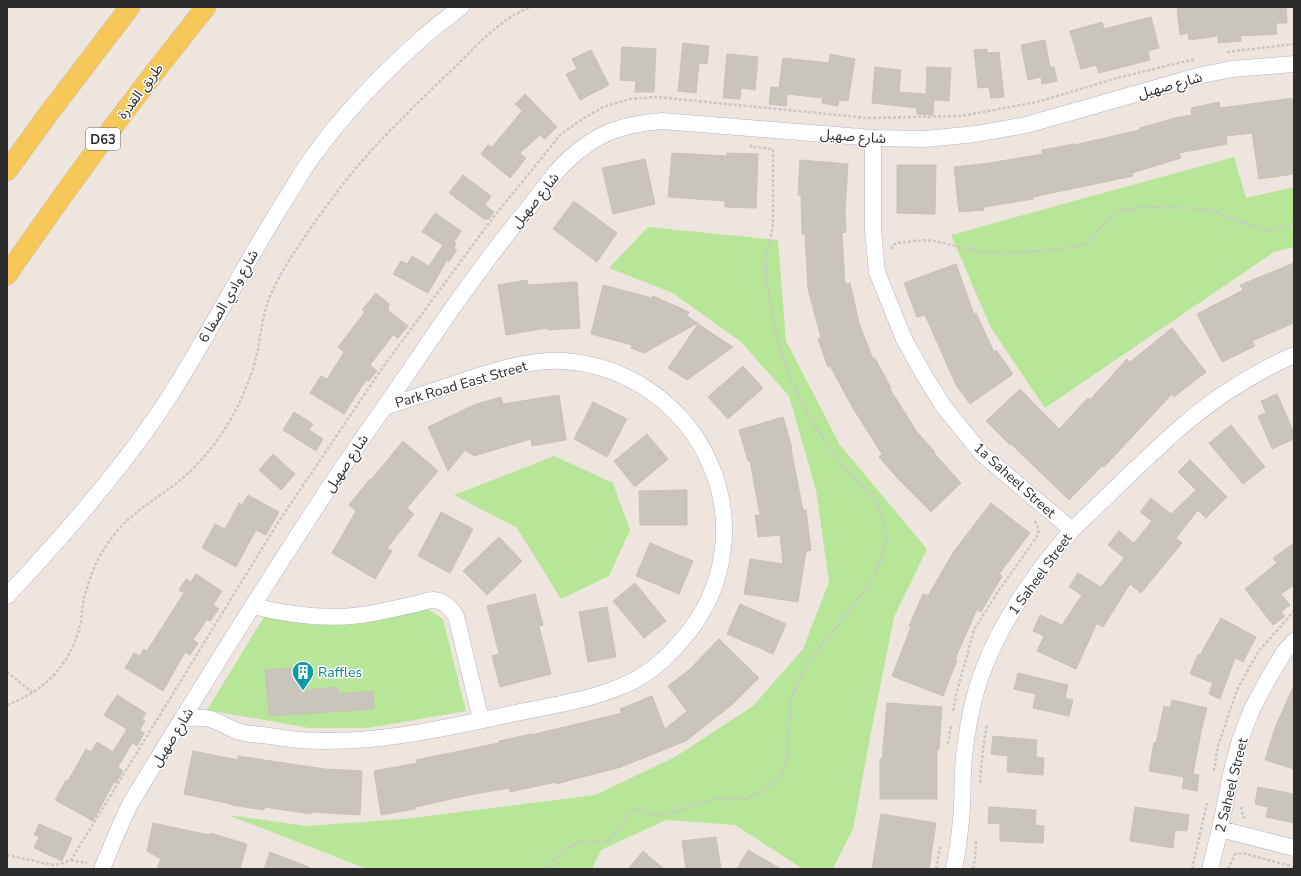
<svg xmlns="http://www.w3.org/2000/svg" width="1301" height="876" viewBox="0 0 1301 876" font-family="'Nunito Sans','Noto Sans Arabic',sans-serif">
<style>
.green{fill:#b8e698}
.building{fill:#c9c4bc;stroke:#cac2b7}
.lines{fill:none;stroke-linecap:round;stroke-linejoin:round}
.minor-casing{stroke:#b2b5c0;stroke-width:17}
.major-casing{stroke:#c8c8c8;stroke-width:21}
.path{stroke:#c8c8c8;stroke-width:2.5;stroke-dasharray:3 2;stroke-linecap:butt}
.minor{stroke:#fff;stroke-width:16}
.major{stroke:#f6c85a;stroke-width:20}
.labels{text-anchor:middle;stroke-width:3;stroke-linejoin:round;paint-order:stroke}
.shield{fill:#fff;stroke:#6b6b6b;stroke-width:1}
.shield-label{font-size:13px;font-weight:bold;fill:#2c2c2c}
.street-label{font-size:14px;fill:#2c2c2c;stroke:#fff}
.culture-label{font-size:14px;fill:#0d838f;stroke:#fff;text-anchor:start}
</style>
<rect width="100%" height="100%" fill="#eee6de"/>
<path class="green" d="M1234,157l12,41 48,-11v60l-20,5 -229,156 -54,-80 -40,-93z
M648,227l130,13 8,101 54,104 87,104 -33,68 -20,100 -21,112 -20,40h-30l-68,-44 -69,-5 -65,30 -9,19h-225l-139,-54 79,11 97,-7 191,-24 80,-38 78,-51 50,-57 26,-67 -13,-92 -27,-94 -48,-54 -68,-49 -64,-25z
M554,456l59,27 17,47 -21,46 -48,23 -44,-71 -63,-33z
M424,607l19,12 23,92 -98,17h-59l-102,-18 60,-98z"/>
<path class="building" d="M1190,7h96l1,16h-11l1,11 -37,2 1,5 -23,2v-7l-29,4 -1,-7 -8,2 -3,-26z
M1151,17l8,31 -11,3 2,9 -51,13 -3,-8 -15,4 -11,-38 32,-9 2,7z
M1045,40l5,27h4l3,14 -15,3 -1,-7 -13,3 -7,-35z
M683,43l26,3 -2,18 -8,-1 -3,30 -18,-2z
M622,47l34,2 -2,43h-19l1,-11 -16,-1z
M987,49v4l12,-1 5,45 -13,1 -2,-11 -11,1 -4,-38z
M591,50l18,35 -29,15 -14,-26 11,-5 -5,-10z
M727,54l31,3 -3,33 -14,-2 -1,11 -17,-1z
M830,54l25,5 -7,42 -9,-1 -1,6 -16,-3 1,-5 -36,-4 -1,12 -17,-2 2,-17 8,1 4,-30 46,5z
M875,67l26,3 -2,22 27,2 1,-27 24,1 -2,33 -15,-1 -1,15 -16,-1v-6l-45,-5z
M525,94l32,33 -12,12 -5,-4 -20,18 6,5 -16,20 -29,-24 7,-9 4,2 30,-36 -7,-7z
M1294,98v76l-35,5 -7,-46 -26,3 1,8 -48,9 2,5 -49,15 1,3 -100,21v2l-49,8v3l-25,2 -5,-45 35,-4 54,-9 -1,-4 32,-6v1l66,-15v-2l35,-10 17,-3 -1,-7 28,-6 1,6z
M672,153l55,3v-3l31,1 -2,54 -31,-1v-6l-57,-4z
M645,159l10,45 -42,10 -11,-46z
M800,160l48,4 -3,47 1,21 -4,1 3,51 5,-1 9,40 14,36 2,-1 16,30 -1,1 27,43 18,20 -1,1 27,30 -30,29 -30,-30 -22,-25 3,-3 -28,-44 -24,-44 -2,1 -10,-28 3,-1 -13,-49 -3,-55h-3l-1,-39h-3z
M897,165h39l-1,49 -38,-1z
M463,175l28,21 -6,9 9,7 -5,7h-5l-35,-26z
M574,201l43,32 -20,29 -44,-33z
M435,213l26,18 -7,11 2,2 -2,4 3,2 -8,12 -2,-2 -19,33 -35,-19 8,-13 6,3 5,-8 17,10 14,-21 -21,-13z
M1294,263v60l-42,18 3,5 -33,16 -25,-48 46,-24 -3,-5z
M956,264l18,50 2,-1 18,39 2,-2 17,24 -43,30 -14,-19 -31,-70 -8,2 -13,-34z
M527,280l1,5 49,-3 3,46 -32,2 -1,-2 -41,7 -8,-50z
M603,285l49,13 1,-2 36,16 -2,4 11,7 -54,30 -13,-5 1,-3 -41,-11z
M376,293l13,11 -1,6 20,16 -10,12 -5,-3 -23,30 7,6 -9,11 -2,-2 -22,34 -34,-21 11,-17 6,3 17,-27 -6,-5 27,-35 -3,-2z
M698,324l35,23 -46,33 -19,-12z
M1172,328l34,44 -32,25 -2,-3 -68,73 -2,-1 -33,34 -58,-56 -1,1 -24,-24 34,-32 39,40 29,-31 2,2 37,-41 3,3z
M743,366l20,22 -35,31 -20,-22z
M1277,394l17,39v6l-22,10 -14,-33 8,-3 -5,-12z
M559,395l7,45 -34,6 -1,-7 -57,17 -9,-6 -17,21 -20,-44 48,-23 25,-7 2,7z
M593,402l34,17 -20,38 -33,-18z
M294,412l19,12 -4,6 14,9 -7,12 -33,-21z
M783,417l9,31 -1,1 12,61h3l5,40 -5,1 -8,51 -54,-8 6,-35 33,5 -3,-29 -22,2 -3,-22h5l-10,-54h-2l-9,-31z
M1231,425l34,42 -22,17 -34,-41z
M647,434l21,25 -33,28 -21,-26z
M403,441l35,30 -31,37 7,6 -27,34 5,3 -17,28 -43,-26 24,-42 -7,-6 21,-26 1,1z
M273,454l22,20 -14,16 -22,-20z
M1190,460l37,37 -21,21 -8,-8 -22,28 6,5 -41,50 -11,-9 -27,43 -6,-4 -21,46 -39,-18 7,-15 -11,-5 7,-16 22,10 20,-30 -13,-8 9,-14 23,14 23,-29 -16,-13 11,-14 15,12 18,-22 -12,-9 11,-14 20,16 25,-24 -18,-18z
M687,490v35h-47l-1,-34z
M248,495l31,17 -13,23 -10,-5 -20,37 -34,-19 13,-24 10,5 14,-26 3,2z
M991,503l39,30 -31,41 3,2 -21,36 -4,-3 -22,50 2,1 -14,36 -51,-20 19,-49 -2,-1 14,-32 5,2 26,-45z
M441,512l32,17 -23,44 -32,-17z
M499,537l23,24 -35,34 -24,-24z
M650,543l43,18 -14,33 -43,-18z
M1294,543v42l-13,9 9,11 -9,7 4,4 -12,9 -28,-36 32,-26 -4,-5z
M196,574l26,17 -9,14 6,4 -9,12 -3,-2 -14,21 5,3 -8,12 -5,-3 -22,39 -38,-23 9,-15 6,3 4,-7 3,2 37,-58 -5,-3 7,-11 5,3z
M635,583l31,38 -22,17 -31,-37z
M535,594l8,31 -4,1 12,48 -51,13 -8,-31 7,-2 -12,-48z
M740,604l46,20 -13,30 -46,-20z
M607,607l9,50 -28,5 -9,-50z
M1221,618l35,19 -13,25 -8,-4 -15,41 -11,-5 4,-11 -23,-9 8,-20 2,1z
M719,639l40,39 -25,25 -48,38 -65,26 -65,17v-2l-46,10 -1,-4 -40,7 -54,12v2l-34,6 -7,-44 43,-8 -1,-3 83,-17v-2l32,-7v1l91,-22 -2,-4 32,-13 13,33 22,-18 -19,-25 22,-17z
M305,667l2,23 31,-3 1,7 34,-3 1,18 -105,7 -4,-46z
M1018,673l50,12 -3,13 8,2 -4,16 -36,-8 3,-14 -22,-5z
M1294,685v84l-29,-9 10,-32z
M117,695l29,18 -4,6 3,2 -5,9 4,3 -7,13 -5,-3 -14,24 5,4 -7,12 -2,-1 -21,39 -38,-21 11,-20 2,1 18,-32 5,3 6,-10 16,10 14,-23 -23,-14z
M1172,700l35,8 -6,24 -8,42 6,1 -2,16 -15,-3 2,-11 -35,-6 5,-29 2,1 8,-37 6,2z
M887,703l55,4 -3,43h-2v49h-57v-40h2z
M993,736l44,4 -1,17 8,1 -1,17 -36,-3 1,-16 -17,-2z
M193,751l45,9v-4l87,13 37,2 -2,44 -49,-3v2l-46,-7 -1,3 -33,-5v-1l-47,-10z
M1258,787l36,7v29l-28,-6 2,-10 -13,-3z
M989,807l47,3 -1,15 9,1 -1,17 -43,-2v-17l-12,-1z
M1135,807l54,8 -2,16 -12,-1 -2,18 -43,-7z
M881,814l55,9 -7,46h-57z
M153,823l56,12 1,-2 37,11 -7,25h-83l4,-10 -14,-8z
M39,824l33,14 -10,23 -28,-13 5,-11 -5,-2z
M716,837l5,32h-35l-4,-28z
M748,850l33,19h-44z
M643,851l21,18h-36z
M270,852l41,16v1h-47z"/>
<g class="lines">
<g class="minor-casing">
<path id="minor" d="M873,138v92l4,42 27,67 20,36 20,32 38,47 90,76
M7,596c54,-58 108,-119 153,-185 46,-69 82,-144 127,-214 8,-12 15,-26 24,-38 31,-44 69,-83 109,-119 13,-12 27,-22 41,-33
M253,606c40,10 80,15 121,7 14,-3 28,-6 42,-9 6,-2 13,-4 18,-4 11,1 17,8 22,16l25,104
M183,719c7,-1 15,-2 22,-1 12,1 24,11 35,14 7,2 15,2 22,3 13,2 25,4 38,5 72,5 141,-11 211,-26 37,-8 76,-13 111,-28 24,-9 44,-27 60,-46 93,-107 22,-268 -118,-279 -36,-2 -73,11 -107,22 -24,8 -48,16 -72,24
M1220,829l74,19
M102,869l14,-34 14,-31c67,-110 135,-220 206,-327 25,-37 51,-73 76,-110 37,-55 75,-110 118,-161 14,-18 28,-39 47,-54 27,-22 50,-28 85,-31l211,17 52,1 51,-5 50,-9 176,-50 30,-6 62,-5
M954,869c4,-21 7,-42 8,-63 1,-19 0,-39 3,-58 3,-23 8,-50 16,-72 19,-54 53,-102 91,-146 36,-34 71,-70 109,-103 33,-29 73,-54 113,-72
M1210,869l10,-40 11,-55 9,-34 12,-31 16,-30 17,-28 9,-10"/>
</g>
<g class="major-casing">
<path id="major" d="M7,171l42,-58 81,-106
M7,275c63,-92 129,-181 199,-268"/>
</g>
<path class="path" d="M1227,52l67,-8
M891,249l2,-4 4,-2c12,-1 25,-4 37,-2 15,3 30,8 45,10 33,5 66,-1 98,-5l9,-2 4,-3 12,-15 10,-10 10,-6 22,-3 51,1 22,4 35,14 17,5 25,-7
M7,672l25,20
M7,705c41,-16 64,-41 74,-84 1,-8 2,-15 3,-23 3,-10 6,-20 10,-30 3,-8 8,-16 13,-23 16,-27 43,-42 67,-60 19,-14 36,-34 49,-53 16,-25 29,-54 35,-83 3,-18 5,-36 12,-53 11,-25 27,-48 42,-70 14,-19 28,-39 44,-58 30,-35 64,-68 98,-100 23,-22 46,-50 77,-61
M953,711l3,-16 18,-65 23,-37 39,-55 3,-8 -4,-9
M948,744l3,-18
M1214,771l4,-25 19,-56 21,-38 36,-41
M980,783l3,-34 4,-25
M1241,807l2,10 3,1
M7,855l46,10 7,-1 11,-4 206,-336 106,-157 109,-148 69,-85 20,-14 22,-13 27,-8 27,-2 211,21 93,-2 76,-14 80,-24 78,-19
M71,860l16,3
M547,869c9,-12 23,-26 38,-28 8,-1 15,1 23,0l23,-28 4,-3h4l14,5h6l15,-3 29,-10 14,-3h28l13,-6 13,-8 10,-11 6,-15 2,-15v-22l2,-20 7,-21 10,-18 62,-79 12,-27 4,-19 -2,-18 -7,-17 -38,-41 -21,-31 -18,-32 -15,-35 -10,-36 -8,-43 -2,-22 8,-38v-76l-20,-2h-2l-1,-4
M936,869l4,-22
M973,869l2,-10 1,-20
M1192,869l15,-66
M1228,869l7,-15 8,-1 51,14"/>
<use href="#minor" class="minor"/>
<use href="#major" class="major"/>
</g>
<defs>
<g id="building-pin" transform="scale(1.15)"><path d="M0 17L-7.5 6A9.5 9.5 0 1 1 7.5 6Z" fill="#0f9aa8" stroke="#fff"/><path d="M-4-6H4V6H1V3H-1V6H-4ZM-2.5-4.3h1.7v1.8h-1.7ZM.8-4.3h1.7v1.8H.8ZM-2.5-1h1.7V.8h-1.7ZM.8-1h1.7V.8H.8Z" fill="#fff"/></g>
</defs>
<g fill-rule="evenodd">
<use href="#building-pin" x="303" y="672"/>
</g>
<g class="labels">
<rect class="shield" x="86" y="128" width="34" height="22" rx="3"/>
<g class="shield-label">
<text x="103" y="144">D63</text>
</g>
<g class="street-label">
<text transform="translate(1170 85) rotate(-15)" y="5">شارع صهيل</text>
<text transform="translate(140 91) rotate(-53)" y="5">طريق القدرة</text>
<text transform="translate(853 136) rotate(4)" y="5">شارع صهيل</text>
<text transform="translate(535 200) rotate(-51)" y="5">شارع صهيل</text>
<text transform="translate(228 296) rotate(-60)" y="5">شارع وادي الصفا 6</text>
<text transform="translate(461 384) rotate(-16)" y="5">Park Road East Street</text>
<text transform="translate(346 463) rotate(-56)" y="5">شارع صهيل</text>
<text transform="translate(1015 480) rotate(42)" y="5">1a Saheel Street</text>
<text transform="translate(1040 574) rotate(-54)" y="5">1 Saheel Street</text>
<text transform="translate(172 737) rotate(-58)" y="5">شارع صهيل</text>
<text transform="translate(1231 785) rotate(-76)" y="5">2 Saheel Street</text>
</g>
<g class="culture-label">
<text x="318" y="677">Raffles</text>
</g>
</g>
<rect width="1301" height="876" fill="none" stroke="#2c2c2c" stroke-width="16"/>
</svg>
